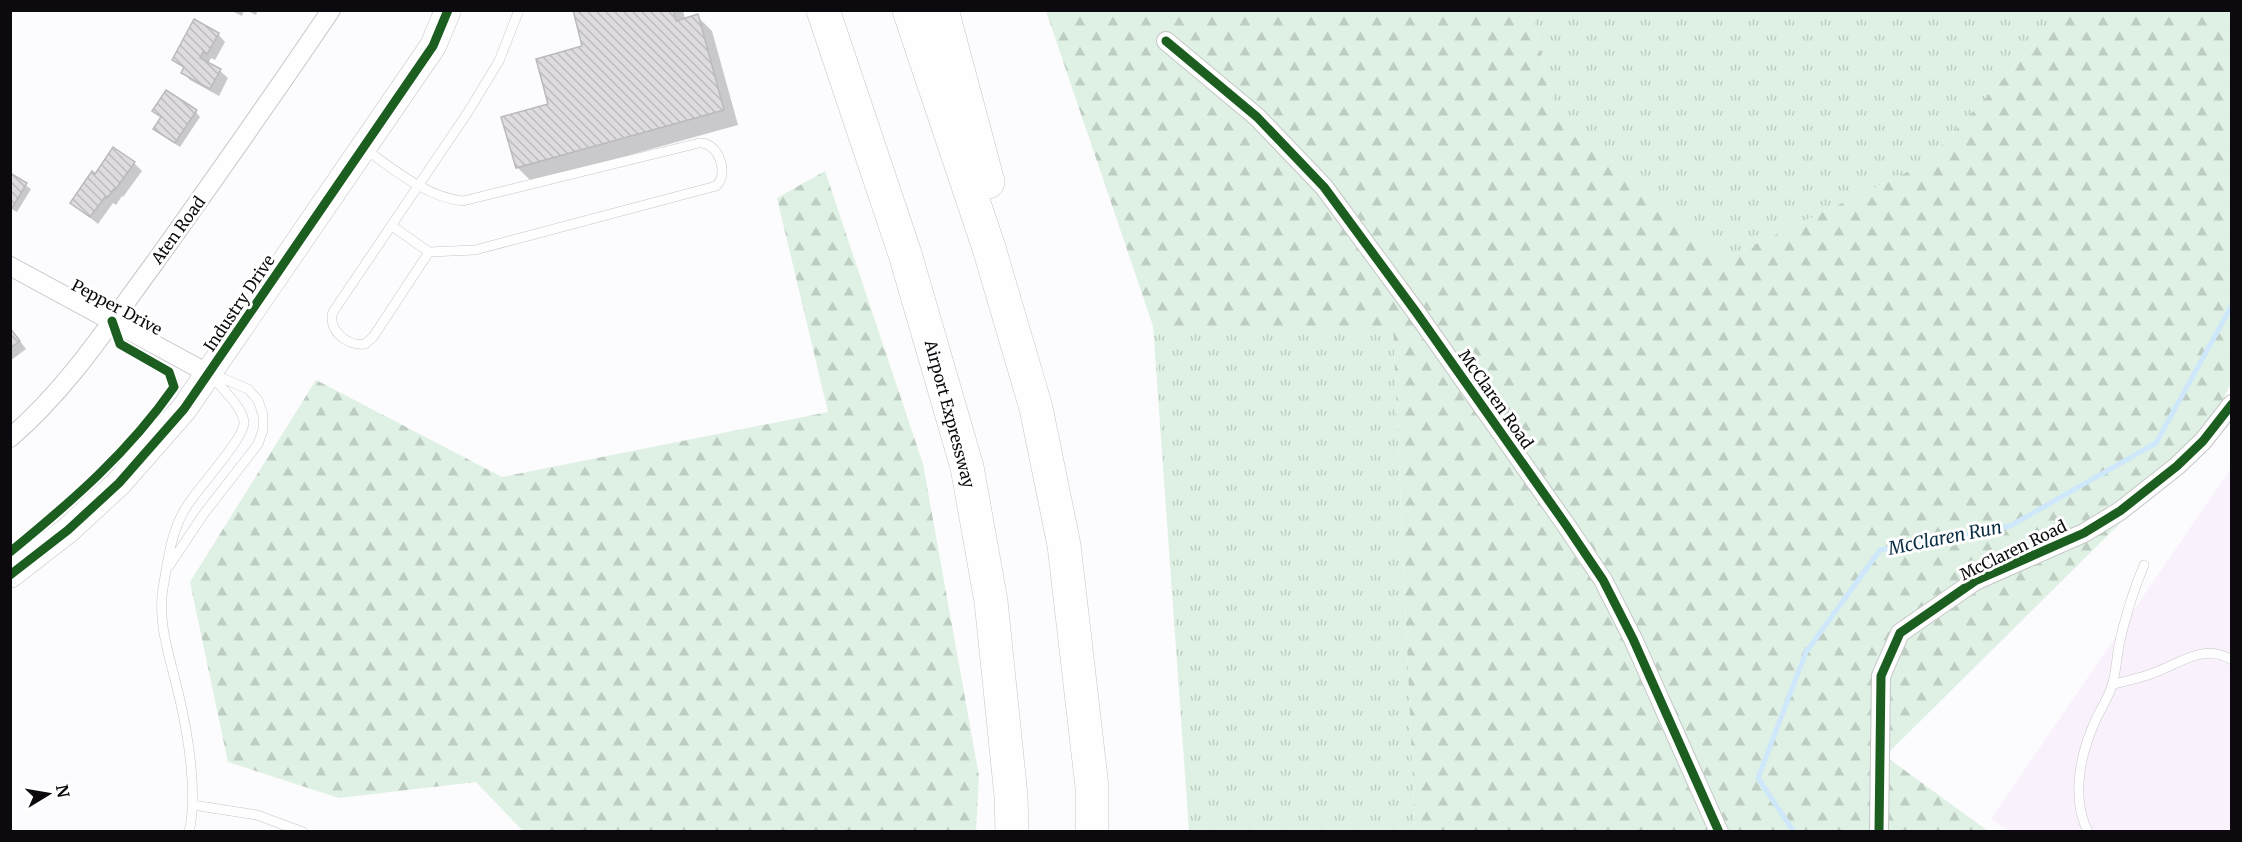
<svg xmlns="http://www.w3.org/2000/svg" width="2242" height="842" viewBox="0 0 2242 842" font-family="Merriweather,serif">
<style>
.built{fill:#f9f2fc}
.grass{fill:url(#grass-tufts)}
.forest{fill:url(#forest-firs)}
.shadow{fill:#0003}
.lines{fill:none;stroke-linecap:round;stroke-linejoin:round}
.stream{stroke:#cee7fa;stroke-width:5}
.building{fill:url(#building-back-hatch);stroke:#bbb9bc;stroke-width:1.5}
.lane-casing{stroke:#c6c5c8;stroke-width:10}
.street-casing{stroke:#c6c5c8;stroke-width:20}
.secondary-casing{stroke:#c6c5c8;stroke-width:27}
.highway-casing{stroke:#c6c5c8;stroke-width:34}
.lane{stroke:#fffeff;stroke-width:9}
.street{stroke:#fffeff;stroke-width:18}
.secondary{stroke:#fffeff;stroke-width:26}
.highway{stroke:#fffeff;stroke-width:33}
.cycleway-casing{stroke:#fff;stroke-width:13}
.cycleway{stroke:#1b5e20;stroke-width:9}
.labels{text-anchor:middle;stroke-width:6;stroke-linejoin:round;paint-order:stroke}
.street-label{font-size:16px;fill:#0c0a0e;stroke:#fff}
.water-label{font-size:18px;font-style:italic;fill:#0a2d44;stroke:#fff}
</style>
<defs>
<pattern id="grass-tufts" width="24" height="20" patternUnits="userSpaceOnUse" patternTransform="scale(1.5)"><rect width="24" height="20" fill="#dff1e4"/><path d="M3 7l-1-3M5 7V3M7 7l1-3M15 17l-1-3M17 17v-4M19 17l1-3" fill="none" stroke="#becdc2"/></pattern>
<pattern id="forest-firs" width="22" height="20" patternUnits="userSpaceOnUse" patternTransform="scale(1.5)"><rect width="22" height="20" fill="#dff1e4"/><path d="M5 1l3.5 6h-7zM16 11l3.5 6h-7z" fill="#becdc2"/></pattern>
<pattern id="building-back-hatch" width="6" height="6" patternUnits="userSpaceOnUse" patternTransform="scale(1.5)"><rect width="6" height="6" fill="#dedcde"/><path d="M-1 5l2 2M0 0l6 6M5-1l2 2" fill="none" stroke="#bdbbbd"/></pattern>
</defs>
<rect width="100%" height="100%" fill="#fcfbfd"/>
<path class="built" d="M2231,468v363h-221l-19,-12z"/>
<path class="grass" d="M1531,11h535l-142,153 -202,96 -167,-150z
M1153,326h240l22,505h-226z"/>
<path class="forest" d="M1046,11h485l24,99 167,150 202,-96 142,-153h165v372l-28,58 -318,315 103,75h-573l-22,-505h-240z
M825,171l98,293 56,312 -3,55h-453l-47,-49 -137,16 -111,-36 -38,-180 126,-202 186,97 326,-65 -51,-214z"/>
<path class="shadow" d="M230,10h14l-2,6z
M246,10h12l-2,5z
M574,10h109l2,10 12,-4 15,15 26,94 -206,57 -15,-15 67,-120z
M218,34l7,8 -10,18 -4,-2 -3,6 12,7 8,7 -9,18 -29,-16 -7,-8 2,-3 -12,-9z
M154,111l42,1 4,5 -20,30 -20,-13 2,-16z
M134,163l8,8 -19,26 -1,-1 -6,9 -3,-2 -15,21 -26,-21 23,-27z
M10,175l21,14 -14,23 -7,-4z
M10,328l16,21 -16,12z"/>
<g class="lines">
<path class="stream" d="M1794,832l-36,-54 48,-126 74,-102 130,-24 146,-83 76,-138"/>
</g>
<path class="building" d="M573,10h100l3,11 22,-7 26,96 -208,58 -15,-51 47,-13 -12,-45 46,-13z
M194,19l25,14 -12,21 -4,-2 -3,6 21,11 -11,20 -29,-16 3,-6 -12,-7z
M166,90l31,20 -22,33 -22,-14 8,-12 -9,-6z
M113,147l22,15 -20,28 -1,-1 -7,9 -2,-1 -15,20 -20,-14 22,-32 3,3z
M10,173l17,10 -15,25 -2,-1z
M10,328l10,13 -10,7z"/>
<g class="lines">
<g class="lane-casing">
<path id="lane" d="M365,149c30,21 61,48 98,52l236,-58c19,-2 31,31 17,43l-241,64 -46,2
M392,226l37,26 -56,85 -8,7c-17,3 -38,-14 -32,-32l135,-200 31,-51 20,-51
M169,566l34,-51 55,-71 5,-14v-15l-5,-15 -10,-11 -36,-15
M2112,685c12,-4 24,-6 36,-10 27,-8 55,-34 84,-15
M193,805l64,10 46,17
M189,832c9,-39 -1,-98 -10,-136 -8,-36 -22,-71 -16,-108 5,-28 8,-58 24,-82 11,-18 56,-66 57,-83 0,-15 -24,-36 -33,-48
M2088,832c-18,-36 -7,-82 10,-117 6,-11 12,-21 15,-33 3,-12 4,-25 6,-37 6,-27 14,-54 25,-80"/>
</g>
<g class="street-casing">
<path id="street" d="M1166,41l91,76 67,70 92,125 150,213 37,55 30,59 86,193
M10,266l199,108
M10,438c58,-50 98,-112 143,-173 60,-84 120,-169 178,-255
M1879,832l2,-156 19,-43 75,-52 109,-48 36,-22 57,-45 26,-25 29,-37"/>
</g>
<g class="secondary-casing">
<path id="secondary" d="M10,575l58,-45 51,-47 65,-74 249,-363 15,-36"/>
</g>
<g class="highway-casing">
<path id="highway" d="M823,10l82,244 62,213 24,134 20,195 1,36
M909,10l80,238 47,160 28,137 28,242v45
M942,10l46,172"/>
</g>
<use href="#lane" class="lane"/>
<use href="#street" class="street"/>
<use href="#secondary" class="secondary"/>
<use href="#highway" class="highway"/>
<g class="cycleway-casing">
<path id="cycleway" d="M1166,41l91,76 67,70 92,125 150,213 37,55 30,59 86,193
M10,552c61,-50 119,-100 164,-165l-5,-15 -49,-28 -8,-23
M10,575l58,-45 51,-47 65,-74 249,-363 15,-36
M1879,832l2,-156 19,-43 75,-52 109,-48 36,-22 57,-45 26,-25 29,-37"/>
</g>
<use href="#cycleway" class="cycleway"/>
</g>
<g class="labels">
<g class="street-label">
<text transform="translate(178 230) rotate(-54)" y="6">Aten Road</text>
<text transform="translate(239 303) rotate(-56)" y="6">Industry Drive</text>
<text transform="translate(117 307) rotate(28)" y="6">Pepper Drive</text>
<text transform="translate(1496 399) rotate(55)" y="6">McClaren Road</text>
<text transform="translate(950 414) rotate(75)" y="6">Airport Expressway</text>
<text transform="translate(2013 550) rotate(-26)" y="6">McClaren Road</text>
</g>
<g class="water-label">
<text transform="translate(1945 538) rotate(-11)" y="6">McClaren Run</text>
</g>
</g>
<rect width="2242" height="842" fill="none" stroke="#0c0a0e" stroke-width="24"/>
<g transform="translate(48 794) rotate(79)" stroke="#ffffff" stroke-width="4.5" paint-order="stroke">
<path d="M0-4.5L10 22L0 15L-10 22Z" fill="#0c0a0e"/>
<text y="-9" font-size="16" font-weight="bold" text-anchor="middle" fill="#0c0a0e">N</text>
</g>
</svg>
